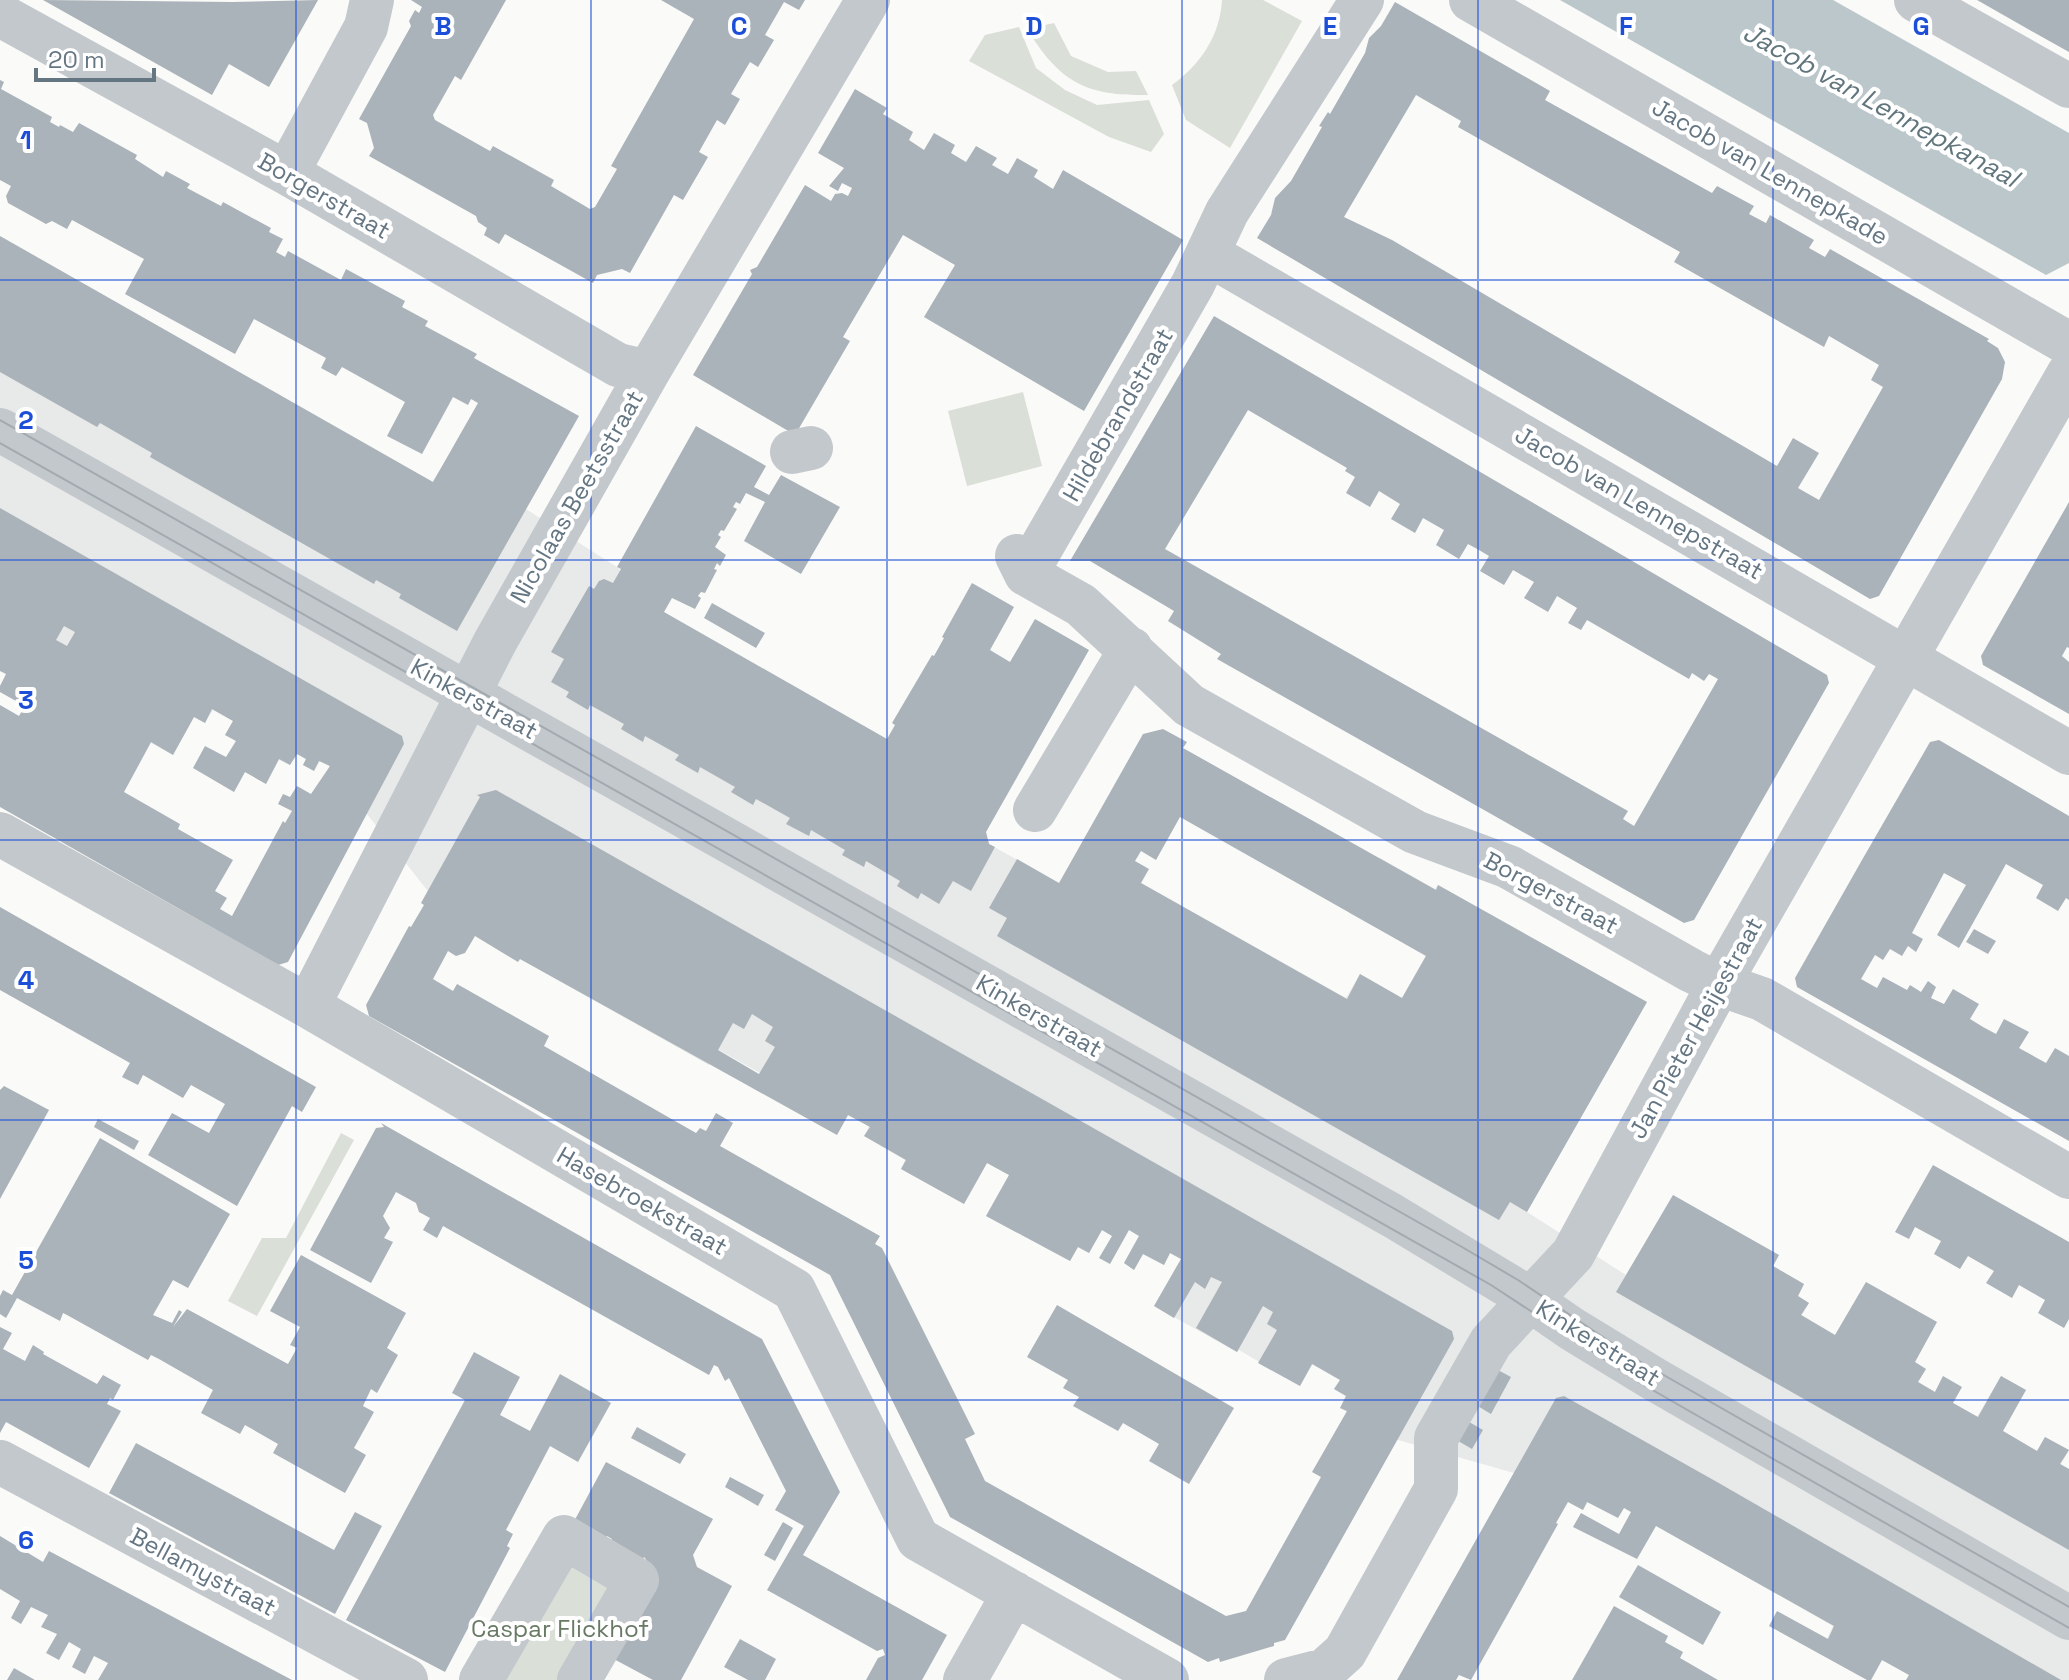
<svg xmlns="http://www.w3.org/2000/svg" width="2069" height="1680" viewBox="0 0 2069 1680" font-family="'Space Grotesk',sans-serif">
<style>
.built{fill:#e8e9e9}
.green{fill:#dadfd7}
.water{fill:#bbc7cb}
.building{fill:#aab3b9;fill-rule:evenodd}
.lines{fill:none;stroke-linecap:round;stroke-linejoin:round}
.minor{stroke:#c3c8cc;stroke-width:44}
.tram{stroke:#a2aab0;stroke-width:2}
.grid{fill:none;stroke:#1d4ed8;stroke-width:2;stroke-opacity:0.55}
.labels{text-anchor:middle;stroke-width:8;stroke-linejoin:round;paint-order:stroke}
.street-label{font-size:24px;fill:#657683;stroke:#fff}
.park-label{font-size:24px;fill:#687a64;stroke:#fff}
.water-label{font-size:26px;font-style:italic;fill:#60757c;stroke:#fff}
.grid-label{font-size:26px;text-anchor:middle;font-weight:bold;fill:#1d4ed8;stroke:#fff;stroke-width:8;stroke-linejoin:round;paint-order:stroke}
</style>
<rect width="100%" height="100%" fill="#fafaf8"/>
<path class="built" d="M0,237l432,245 13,-20 81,47 91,58 47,45 322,220 3,12 132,74 20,-35 205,115 14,-24 42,24 24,-43 -77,-42 31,-55 55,31 3,-4 209,117 -120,210 99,63 47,-80 106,60 -6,11 31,18 -6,12 11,7 -7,12 33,20 31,-53 71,40 -23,40 12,7 -8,13 17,10 8,-16 10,27 24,14 24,-41 25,14 -23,41 34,20 8,-14 24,13 -8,14 8,5v211h-163l3,-5 -27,-15 -11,20 -51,-26 13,-28 -208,-118 -37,-6 -5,8 -69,-37 -116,-33 -58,-32 6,-12 -12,-7 6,-9 -27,-16 -13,22 -61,-36 -2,2 -83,-46 27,-47 -11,-6 -6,12 -21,-11 -9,16 -10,-7 15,-27 -10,-6 -17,6 -10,-6 -13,23 -11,-6 -8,14 -84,-45 23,-41 -22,-12 -23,41 -63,-35 4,-9 -41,-24 5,-10 -21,-11 -11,20 -85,-47 8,-15 -41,-23 -10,15 -189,-106 5,-11 -98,-58 -98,-124 -9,-5 -6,10 -11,-6 3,-6 -9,-5 -7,11 -11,-5 -13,24 -21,-12 -11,20 -20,-12 22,-39 -11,-6 8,-14 -20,-11 -8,13 -11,-6 -21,38 -22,-12 -27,49 -124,-87 19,11 6,-10 -25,-14v-6l15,-27 -15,-8z"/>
<path class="green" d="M1222,0h41l39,21 -72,127 -44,-28 -14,-35c28,-20 48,-49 50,-85z
M1054,23l17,33 37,16 28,-1 12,24c-63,1 -88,-13 -121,-66z
M1019,27l17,41 29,22 32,15 52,-5 15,34 -13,18 -42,-15 -140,-76 16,-26z
M1023,392l19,74 -75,20 -19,-75z
M341,1133l13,7 -97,176 -29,-15 34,-63h24z
M559,1528l87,50 -58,102h-114z"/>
<path class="water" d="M1560,0h273l236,133v130l-23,12z"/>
<path class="building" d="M43,0l189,2 86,-2 -49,87 -40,-23 -17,31z
M411,0h95l-45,80 -6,-4 -22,39 2,5 55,31 3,-5 61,34 -3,6 39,23 5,-2 22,-38 -6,-3 83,-147 -33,-19h144l-6,10 -15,-8 -19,33 9,5 -16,27 -8,-5 -19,32 9,5 -15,26 -8,-5 -18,32 9,5 -25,43 -9,-5 -44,78 -8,-4 -25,6 -4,8 -88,-49 -6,10 -15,-9 3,-7 -9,-6 -2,-6 -107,-60 5,-8 -7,-25 -8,-4 52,-93 -2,-5 6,-11 4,3 3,-6z
M1977,0h92v52l-34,-19z
M1395,2l155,89 -5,9 167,93 5,-7 37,20 -5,8 17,9 4,-8 44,25 -5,8 16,9 5,-8 159,90 -2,2 11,7 7,14 -3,17 -123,217 -9,3 -613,-361 14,-23 4,-17 16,-17 31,-54 -3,-1 9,-14 2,2 35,-61 4,-15 12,-12zM1416,95l45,26 -3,6 222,125 -6,10 150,85 5,-11 50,29 -8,15 12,7 -64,113 -21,-12 21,-35 -26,-15 -16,28 -385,-226 -48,-23z
M0,80l4,2 -3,7 51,28 -2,5 9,5 1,-2 13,7 6,-9 58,32 -2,4 28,18 3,-6 24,13 -3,4 34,18 2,-4 48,26 -2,4 14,7 -7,13 9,5 3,-6 53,29 5,-11 59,32 -3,6 26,14 -3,5 52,28 -3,4 105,58 -122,215 -58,-33 2,-4 -25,-14 -2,4 -224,-127 2,-4 -52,-30 -3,4 -97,-55v-136l433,246 45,-79 -7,-4 -3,6 -15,-8 -31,57 -35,-18 18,-34 -63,-35 -6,9 -15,-8 5,-10 -72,-39 -19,35 -110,-60 19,-35 -72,-39 -5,9 -15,-8 -6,3 -38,-21 -2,-7 5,-10 -11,-6z
M855,89l32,19 -4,6 30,18 -4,8 15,10 10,-17 21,12 -4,8 15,9 10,-16 21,12 -5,7 16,9 9,-16 21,12 -4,7 19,12 10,-19 120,70 -99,171 -160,-94 31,-52 -52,-30 -60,102 7,4 -52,89 -8,2 -97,-57 59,-101 -2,-4 7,-3 48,-82 26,16 4,-7 7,-1 6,3 4,-8 -10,-5 -4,8 -9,-5 15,-18 -26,-15z
M1214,316l613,359 2,8 -135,237 -10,3 -467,-264 4,-5 -53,-33 6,-10 -84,-50h-20zM1248,410l99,58 -2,3 10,6 -9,16 24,14 9,-16 21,13 -9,15 24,14 8,-15 21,12 -8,15 23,14 9,-15 11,6 10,6 -9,15 24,14 9,-15 21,12 -10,16 24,14 9,-16 20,12 -9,15 13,7 6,-10 102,59 3,-6 12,8 5,-7 9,5 -84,147 -11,-7 5,-8 -463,-262z
M696,426l70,40 -12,21 15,8 12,-20 59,32 -39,67 -57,-33 21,-39 -19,-9 -6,11 -4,-2 -3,5 4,2 -13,22 -3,-1 -3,5 3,2 -6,10 11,8 -6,11 -3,-3 -3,6 3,1 -12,23 -4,-1 -3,4 3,2 -6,11 -23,-11 -8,14 223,127 8,-14 -3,-2 40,-68 2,1 10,-18 -2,-1 30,-54 42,24 -24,43 20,12 25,-43 54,31 -103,182 3,12 6,3 -24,44 -18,-10 -14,23 -18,-11 -3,6 -21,-13 3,-5 -34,-20 -2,6 -22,-12 3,-5 -34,-20 -2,6 -23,-12 4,-6 -34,-19 -3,6 -22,-13 4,-5 -35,-20 -2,6 -23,-13 4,-5 -34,-19 -2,6 -22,-13 3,-5 -34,-19 -2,5 -22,-13 3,-5 -18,-10 13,-23 -13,-7 38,-66 5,3 5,-8 5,-2 9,4 8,-14 -4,-2z
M2069,502v146l-2,-1 -5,9 7,6v52l-86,-49 -2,-9z
M0,508l402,228 2,8 -116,218 -10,3 -278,-158v-102l19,11 6,-10 -25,-14v-6l6,-12 -6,-3zM64,626l11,6 -8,14 -11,-6zM212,709l21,12 -8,14 11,6 -10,16 -21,-11 -12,22 41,24 11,-20 21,12 13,-25 11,6 7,-11 9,5 -3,6 11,6 5,-10 11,5 -19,28 -14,-8 -7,11 -7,-3 -5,10 14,7 -7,12 -2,-2 -51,95 -12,-7 7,-11 -12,-7 18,-31 -55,-31 2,-5 -56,-32 27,-50 22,13 21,-38 11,6z
M712,603l53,30 -9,15 -52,-30z
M1163,729l24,13 -4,6 253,142 2,-5 209,117 -120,210 -17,-10 -11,18 -502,-284 10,-18 -18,-10 28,-49 42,24 84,-149zM1180,817l246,139 -24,42 -42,-24 -13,25 -206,-116 8,-14 -14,-8 6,-10 15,9z
M1939,740l130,76v84l-3,-2 -8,13 -22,-13 7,-13 -37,-21 -47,84 -22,-13 29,-50 -22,-12 -32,60 11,6 -7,13 -8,-6 -6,10 -12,-7 -7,11 -8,-5 -14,24 16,9 6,-11 24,13 3,-5 11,7 7,-11 8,6 -5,11 13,6 9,-15 26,15 -9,15 13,8 13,7 8,-15 25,13 -10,16 27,15 9,-15 14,8v85l-272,-154 -2,-9 67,-118 68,-118z
M496,790l956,541 2,8 -169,301 -11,3v3l-54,16 -1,-4 -11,4 -258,-145 -120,-242 -461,-259 -3,-11 43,-79 2,1 13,-22 -3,-2 59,-106 -3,-2zM475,936l43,26 2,-3 317,176 11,-20 22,12 -6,9 42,24 -5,9 63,35 23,-41 22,12 -23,41 84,45 8,-14 11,6 13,-23 10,6 -13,22 11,6 19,-34 10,6 -15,27 10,7 9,-16 21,11 6,-12 11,6 -27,47 20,12 21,-36 10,7 6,-12 11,5 -26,46 41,24 26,-46 10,6 -6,12 10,6 -19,33 42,23 12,-22 28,16 -6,9 12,7 -6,12 7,3 -35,61 9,5 -75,134 -20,5 -241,-135 -20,-42 10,-5 -93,-186 -7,-4 5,-8 -160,-90 13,-23 -17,-10 -10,18 -6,-3 -4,5 -152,-87 5,-10 -92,-52 -4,7 -20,-12 15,-28 8,5 9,-3zM752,1014l21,13 -8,14 10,6 -16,27 -41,-24 15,-27 11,6z
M0,907l316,180 -14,25 -10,-6 -55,100 -89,-51 24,-42 37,20 16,-29 -34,-19 -8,13 -40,-23 -5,10 -16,-8 8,-14 -130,-73z
M1974,929l22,12 -8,13 -22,-12z
M4,1086l45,24 -49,89v-109z
M98,1119l41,22 -5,9 -40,-23z
M381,1123l381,216 78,153 -37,63 144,80 -25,45h-56l12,-22 7,-3 -2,-6 -6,2 -110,-61 37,-64 -29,-16 11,-19 -57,-113 -4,3 -7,-14 -4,-2 -5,10 -266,-149 -6,12 -14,-8 7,-12 -11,-6 -3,-9 -20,-11 -13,24 7,12 -6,10 9,4 -22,41 -61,-33 66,-122 8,-1z
M100,1138l130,76 -42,74 -15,-8 -20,35 19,8 7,-13 3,2 -9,15 14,-18 101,55 9,-16 -7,-3 10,-18 -30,-16 31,-56 105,58 -19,35 11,7 -21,38 -6,-4 -8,17 11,6 -20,36 12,7 -21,38 -72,-40 5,-9 -33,-19 -5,9 -39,-21 12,-23 -54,-31 -8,-4 -3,5 -81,-45 -4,-2 -3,8 -43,-23 -11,20 -6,-4v-18l3,-6 9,5z
M1933,1165l136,77v77l-5,9 -26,-15 7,-13 -26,-15 -7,13 -26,-15 8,-12 -26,-15 -8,13 -26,-15 7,-13 -26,-14 -6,12 -14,-7z
M1673,1195l106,60 -6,11 31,18 -6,12 11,7 -8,12 34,20 31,-53 71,40 -22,40 11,7 -8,13 17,10 8,-16 19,11 -9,16 25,14 23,-41 25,14 -23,41 34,20 8,-14 24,13 -9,14 9,5v81l-453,-258z
M1057,1305l177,103 -45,76 -40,-23 10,-17 -36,-21 -5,8 -45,-25 6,-9 -16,-9 5,-8 -41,-23z
M0,1327l12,6 -9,16 22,12 8,-16 11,7 -1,2 54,30 6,-9 18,10 -8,15 -3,-2 -3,6 14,7 -32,57 -83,-46 -6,11z
M474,1352l46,25 -20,38 30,16 30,-57 51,29 -33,59 -28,-16 -44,84 7,4 -6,12 3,2 -65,124 -99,-52 119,-220 -13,-7z
M1496,1369l15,8 -20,37 -15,-9z
M1564,1396l153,86 344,198h-155l3,-5 -27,-15 -11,20h-4l-98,-54 8,-15 51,28 6,-13 -178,-100 -19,33 -64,-32 8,-14 38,21 12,-22 -7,-4 -6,10 -31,-16 -4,8 -15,-8 -12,21 2,1 -87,156 -12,-5 -3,5h-59l159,-282z
M1464,1419l19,11 -11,19 -19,-11z
M637,1427l49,27 -6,10 -49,-26z
M136,1443l198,107 21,-38 27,14 -47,88 -226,-121z
M606,1462l107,57 -20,36 4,12 35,19 -51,94h-28l-43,-23 17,-32 8,4 1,-3 2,-2 -8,-5 26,-47 -12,-15 -4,7 -32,-17 4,-8 -5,-3 -5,8 -31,-17z
M730,1477l34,18 -6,11 -33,-19z
M783,1522l10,6 -18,33 -11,-6z
M0,1536l43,26 6,-11 243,129h-194l10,-17 -14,-7 -9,18 -13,-7 9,-18 -12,-7 -10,18 -13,-7 11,-19 -16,-7 7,-12 -17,-8 -10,17 -10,-6 9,-17 -20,-12z
M1638,1565l83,47 -18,33 -84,-48z
M1614,1606l54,30 -3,6 18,10 -3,6 38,22h-146z
M740,1639l36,20 -11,21h-17l-24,-13z
M14,1668l21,12h-28z"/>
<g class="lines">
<path class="minor" d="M1471,0l598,344
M1916,0l153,86
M0,15l287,158 331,192 30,7
M287,173l79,-146 6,-27
M1208,254l861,499
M0,430l1393,786 121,73 58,40 82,50 415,239
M792,452l19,-4
M1017,556l9,18 55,31 108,100 226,127 94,35 183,104 27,13 43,15 307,178
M1026,574l167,-290 34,-72 135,-212
M1035,810l96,-161
M0,834l308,172 486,284 124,249 249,141
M308,1006l187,-364 153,-270 220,-372
M0,1462l406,218
M481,1680l83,-143 73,43 -58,100
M965,1680l49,-87
M1286,1680l39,-10 20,-18 91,-163v-51l55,-96 82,-88 146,-270 350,-611"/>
<path class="tram" d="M0,420l1462,827 56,33 116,78 435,249
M0,443l1491,842 151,99 427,244"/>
</g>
<path class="grid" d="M296,0v1680M591,0v1680M887,0v1680M1182,0v1680M1478,0v1680M1773,0v1680M0,280h2069M0,560h2069M0,840h2069M0,1120h2069M0,1400h2069"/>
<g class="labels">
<g class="street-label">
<text transform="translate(1770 172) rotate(30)" y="8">Jacob van Lennepkade</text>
<text transform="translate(324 196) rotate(30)" y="8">Borgerstraat</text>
<text transform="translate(1118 415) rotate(-60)" y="8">Hildebrandstraat</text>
<text transform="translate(577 497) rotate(-60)" y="8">Nicolaas Beetsstraat</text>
<text transform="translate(1639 503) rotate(30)" y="8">Jacob van Lennepstraat</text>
<text transform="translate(474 699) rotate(29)" y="8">Kinkerstraat</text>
<text transform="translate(1551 893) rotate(28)" y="8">Borgerstraat</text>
<text transform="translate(1039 1016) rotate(30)" y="8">Kinkerstraat</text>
<text transform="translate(1696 1028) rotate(-61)" y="8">Jan Pieter Heijestraat</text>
<text transform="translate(642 1201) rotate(30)" y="8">Hasebroekstraat</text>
<text transform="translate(1598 1343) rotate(32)" y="8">Kinkerstraat</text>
<text transform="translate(203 1572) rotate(28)" y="8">Bellamystraat</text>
</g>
<g class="park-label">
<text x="560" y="1637">Caspar Flickhof</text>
</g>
<g class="water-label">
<text transform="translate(1881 105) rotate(29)" y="9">Jacob van Lennepkanaal</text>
</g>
</g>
<g class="grid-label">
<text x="443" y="35">B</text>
<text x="739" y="35">C</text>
<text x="1034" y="35">D</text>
<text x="1330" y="35">E</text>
<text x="1626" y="35">F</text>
<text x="1921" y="35">G</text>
<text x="26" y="149">1</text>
<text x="26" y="429">2</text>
<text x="26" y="709">3</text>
<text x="26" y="989">4</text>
<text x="26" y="1269">5</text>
<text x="26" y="1549">6</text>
</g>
<path d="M36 68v12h118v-12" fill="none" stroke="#657683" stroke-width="4"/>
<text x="48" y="68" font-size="24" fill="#657683" stroke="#ffffff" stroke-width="6" paint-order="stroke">20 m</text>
</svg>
